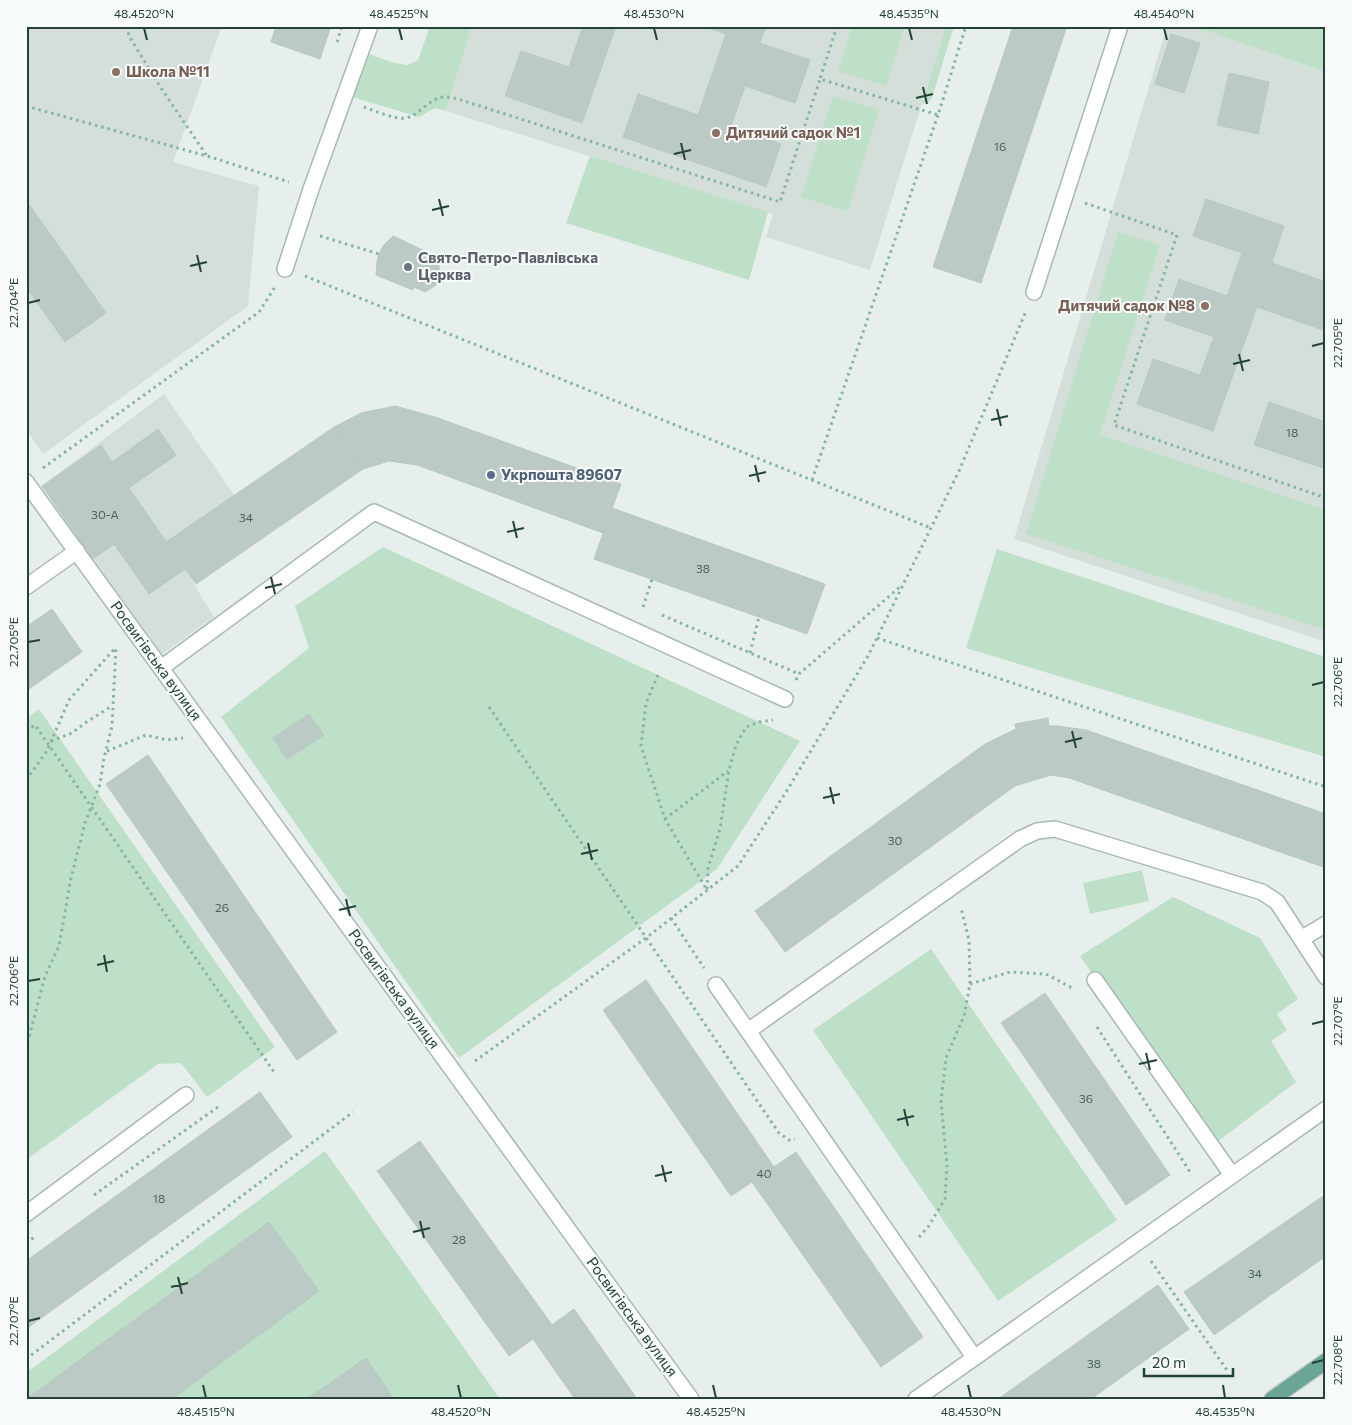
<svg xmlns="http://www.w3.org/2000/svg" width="1352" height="1425" viewBox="0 0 1352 1425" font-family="Commissioner,sans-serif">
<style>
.built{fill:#d4dfda}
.green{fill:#bfe0c8}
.building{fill:#bbcac4;stroke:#b8c9c2}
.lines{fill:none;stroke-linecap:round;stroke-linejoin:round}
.minor-casing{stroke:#a8b8b2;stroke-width:18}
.major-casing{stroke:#c2cac8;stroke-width:18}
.path{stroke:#86b3a5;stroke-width:3;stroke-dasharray:2.5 4;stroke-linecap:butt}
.minor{stroke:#fff;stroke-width:15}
.major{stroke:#6aa596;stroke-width:15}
.ticks{fill:none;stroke:#24423a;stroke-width:2}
.education-dot{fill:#8d6e63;stroke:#f7fbf9;stroke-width:2}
.worship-dot{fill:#6b7280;stroke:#f7fbf9;stroke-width:2}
.service-dot{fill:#5c6f8a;stroke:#f7fbf9;stroke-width:2}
.labels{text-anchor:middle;stroke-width:4;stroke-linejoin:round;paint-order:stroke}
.number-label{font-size:12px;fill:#4a645c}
.education-label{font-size:15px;font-weight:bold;fill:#785e54;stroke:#f7fbf9;text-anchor:start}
.worship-label{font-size:15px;font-weight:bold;fill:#5b616d;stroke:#f7fbf9;text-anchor:start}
.service-label{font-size:15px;font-weight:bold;fill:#4e5e75;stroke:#f7fbf9;text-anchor:start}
.street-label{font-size:15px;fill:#24423a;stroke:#f7fbf9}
.neatline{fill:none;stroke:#24423a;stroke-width:2}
.ticks-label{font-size:12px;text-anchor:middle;fill:#24423a}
</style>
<rect width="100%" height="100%" fill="#e6efeb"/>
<path class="built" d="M26,26h196l-49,136 86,24 -11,120 -205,148 -17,-25z
M472,26h474l-76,244 -104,-33 7,-23 -327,-103z
M1167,26h25l134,46v570l-312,-103z
M164,394l70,101 -49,74 29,48 -52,37 -69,-95 -51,-73z"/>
<path class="green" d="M430,26h42l-26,85 -11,-3 -16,9 -70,-21 17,-43 28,10 14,2 10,-5z
M852,26h53l-19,60 -48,-15z
M946,26h8l-22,72 -4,5 -6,1z
M1192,26h134v46z
M833,96l46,14 -31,101 -47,-14z
M590,156l178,56 -19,68 -183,-57z
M1118,232l42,13 -60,190 226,75v120l-300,-96z
M383,547l417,194 -83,128 -258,189 -238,-341 88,-69 -14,-42z
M997,549l329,108v100l-360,-109z
M39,709l236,338 -68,50 -26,-34 -23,1 -132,96v-441z
M1142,870l7,31 -59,13 -7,-31z
M1173,897l87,41 38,61 -21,15 10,16 -16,11 25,41 -84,64 -132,-190z
M931,949l186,271 -119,81 -185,-271z
M325,1151l175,248h-474v-26z"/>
<path class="building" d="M276,26h55l-11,33 -49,-17z
M574,26h42l-34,97 -77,-27 16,-45 48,16 13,-38z
M703,26h63l-6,17 50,17 -15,43 -50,-17 -14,40 50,18 -15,43 -143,-50 15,-43 60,21 28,-81z
M1013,26h54l-86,257 -48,-16z
M1171,34l29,9 -16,50 -29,-9z
M1229,73l40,9 -11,52 -41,-9z
M1206,199l78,27 -12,37 54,19v49l-69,-24 -44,124 -76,-27 16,-45 47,16 14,-38 -49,-17 14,-41 48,17 15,-43 -49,-17z
M26,200l80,113 -41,29 -39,-55z
M393,236l36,17 -1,3 10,5 2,13 -4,11 -11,7 -11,-5 -1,3 -37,-15 1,-14 2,-7 4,-8z
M1269,402l57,20v47l-72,-24z
M395,406l40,11 186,67 -18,49 -186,-68 -28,-4 -26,8 -29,-42 27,-14z
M334,427l29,42 -167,115 -30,-42z
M158,429l18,26 -47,33 56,81 -36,25 -35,-50 -21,15 -51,-73 59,-41 11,17z
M612,508l213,76 -18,50 -213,-75z
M52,609l30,43 -56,39v-64z
M309,714l15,21 -37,24 -14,-21z
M1048,718l1,8h9l28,4 240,84v54l-257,-90 -18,-3 -36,11 -230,166 -30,-41 230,-167 31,-15 -1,-5z
M148,755l189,277 -40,28 -191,-276z
M646,980l128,187 22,-15 127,185 -42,30 -129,-185 -21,14 -128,-186z
M1045,993l125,182 -44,30 -125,-182z
M260,1092l32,45 -266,192v-68z
M420,1141l132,184 22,-16 63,90h-62l-42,-60 -24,17 -132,-185z
M1326,1194v62l-112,79 -30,-43z
M269,1222l50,69 -147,108h-146z
M1158,1285l31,44 -98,70h-93z
M366,1358l28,41h-87z"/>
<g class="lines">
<g class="minor-casing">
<path id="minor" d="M285,269l26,-80 59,-163
M1034,292l86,-266
M26,482l665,917
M26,587l51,-36
M161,668l213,-156 411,187
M1301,939l25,-15
M1095,980l137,195
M716,985l258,372
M748,1031l272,-192 17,-8 18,-2 207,63 15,10 49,75
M26,1214l160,-119
M916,1399l410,-290"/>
</g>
<g class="major-casing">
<path id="major" d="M1272,1399l54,-38"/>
</g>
<path class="path" d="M127,26l2,10 32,52 46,68
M837,26l-17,53 118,36 28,-89
M337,42l5,-16
M26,106l181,50 82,26
M364,107c11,4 32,13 42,11 14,-3 22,-19 37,-21 4,-1 10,1 15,2l322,103 40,-123
M1085,203l92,32 -63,190 212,73
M320,236l59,18
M305,276l626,252
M43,468l216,-156 16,-25
M812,480l126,-365
M643,607l9,-28
M662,615l137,59
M877,638l449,149
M750,653l9,-36
M658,675l-12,28 -5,43 24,73 42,71 1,-22 12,-39 9,-59 7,-25 10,-18 13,-5 14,-2
M796,680l3,-6 102,-88
M489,707l290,426 10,7 6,-1
M26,731l9,-6 239,347
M51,741l21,-8 13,-10 27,-17
M107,751l39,-16 21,5 16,-2
M26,780l21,-29 22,-51 47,-53
M665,819l63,-48
M671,918l33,50
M970,984l40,-12 36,2 26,14 2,2
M1097,1027l95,148
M26,1049l19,-73 14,-30 12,-68 14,-55 15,-39 4,-26 8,-32 4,-79
M475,1061l171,-123 92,-72 48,-74 82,-136 91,-185 67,-160
M94,1195l124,-88
M919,1237l9,-10 17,-28 2,-34 -6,-63 5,-44 18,-42 6,-32 -1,-44 -8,-32
M26,1243l10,-7
M1151,1261l78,112
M26,1359l327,-247"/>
<use href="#minor" class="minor"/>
<use href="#major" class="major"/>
</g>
<path class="ticks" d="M144,28l3,12M399,28l3,12M654,28l3,12M909,28l3,12M1164,28l3,12M923,87l4,17M916,98l17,-4M681,143l4,17M674,154l17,-4M439,199l4,17M432,210l17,-4M197,255l4,17M190,266l17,-4M28,303l12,-3M1312,346l12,-3M1239,354l4,17M1233,364l17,-4M997,409l4,17M991,420l17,-4M755,465l4,17M749,476l17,-4M513,521l4,17M507,532l17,-4M271,577l4,17M265,588l17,-4M28,642l12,-2M1312,685l12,-3M1072,731l4,17M1065,742l17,-4M830,787l4,17M823,798l17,-4M588,843l4,17M581,854l17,-4M346,899l4,17M339,910l17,-4M104,955l3,17M97,965l17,-4M28,981l12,-2M1312,1024l12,-3M1146,1053l4,17M1139,1064l18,-4M904,1109l4,17M897,1120l17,-4M662,1165l4,17M655,1176l17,-4M420,1221l4,17M413,1232l17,-4M178,1277l4,17M171,1287l17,-4M28,1321l12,-3M1312,1363l12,-3M203,1385l3,13M458,1385l3,13M713,1385l3,13M968,1385l3,13M1223,1385l2,13"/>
<g class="education-dot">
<circle cx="116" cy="72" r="5"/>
<circle cx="716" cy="133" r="5"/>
<circle cx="1205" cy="306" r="5"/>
</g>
<circle class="worship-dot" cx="408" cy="267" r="5"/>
<circle class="service-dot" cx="491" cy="475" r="5"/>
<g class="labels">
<g class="number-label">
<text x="1000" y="151">16</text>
<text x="1292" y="437">18</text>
<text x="105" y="519">30-А</text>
<text x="246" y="522">34</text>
<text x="703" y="573">38</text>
<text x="895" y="845">30</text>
<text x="222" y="912">26</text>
<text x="1086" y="1103">36</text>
<text x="764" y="1178">40</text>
<text x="159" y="1203">18</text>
<text x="459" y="1244">28</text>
<text x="1255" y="1278">34</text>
<text x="1094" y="1368">38</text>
</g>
<g class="education-label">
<text x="126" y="77">Школа №11</text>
<text x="726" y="138">Дитячий садок №1</text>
<text x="1195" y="311" text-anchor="end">Дитячий садок №8</text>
</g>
<g class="worship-label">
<text x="418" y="263">Свято-Петро-Павлівська<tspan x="418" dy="17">Церква</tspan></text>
</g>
<g class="service-label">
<text x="501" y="480">Укрпошта 89607</text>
</g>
<g class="street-label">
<text transform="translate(156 661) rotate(54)" y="5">Росвигівська вулиця</text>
<text transform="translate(394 989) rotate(54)" y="5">Росвигівська вулиця</text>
<text transform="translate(632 1317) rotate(54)" y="5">Росвигівська вулиця</text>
</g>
</g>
<rect width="1352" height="1425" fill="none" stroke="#f7fbf9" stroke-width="55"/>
<path d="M1144 1368v8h89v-8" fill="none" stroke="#24423a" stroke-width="2.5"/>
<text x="1152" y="1368" font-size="15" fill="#24423a" stroke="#f7fbf9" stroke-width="4" paint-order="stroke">20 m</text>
<rect x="28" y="28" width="1296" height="1370" class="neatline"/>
<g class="ticks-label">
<text x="144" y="18">48.4520°N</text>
<text x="399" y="18">48.4525°N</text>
<text x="654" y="18">48.4530°N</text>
<text x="909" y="18">48.4535°N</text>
<text x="1164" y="18">48.4540°N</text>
<text transform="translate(14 303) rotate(-90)" y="4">22.704°E</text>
<text transform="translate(1338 343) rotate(-90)" y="4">22.705°E</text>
<text transform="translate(14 642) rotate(-90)" y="4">22.705°E</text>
<text transform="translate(1338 682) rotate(-90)" y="4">22.706°E</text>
<text transform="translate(14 981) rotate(-90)" y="4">22.706°E</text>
<text transform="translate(1338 1021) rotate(-90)" y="4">22.707°E</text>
<text transform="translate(14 1321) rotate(-90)" y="4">22.707°E</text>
<text transform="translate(1338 1360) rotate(-90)" y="4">22.708°E</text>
<text x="206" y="1416">48.4515°N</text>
<text x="461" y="1416">48.4520°N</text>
<text x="716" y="1416">48.4525°N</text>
<text x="971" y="1416">48.4530°N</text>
<text x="1225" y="1416">48.4535°N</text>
</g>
</svg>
